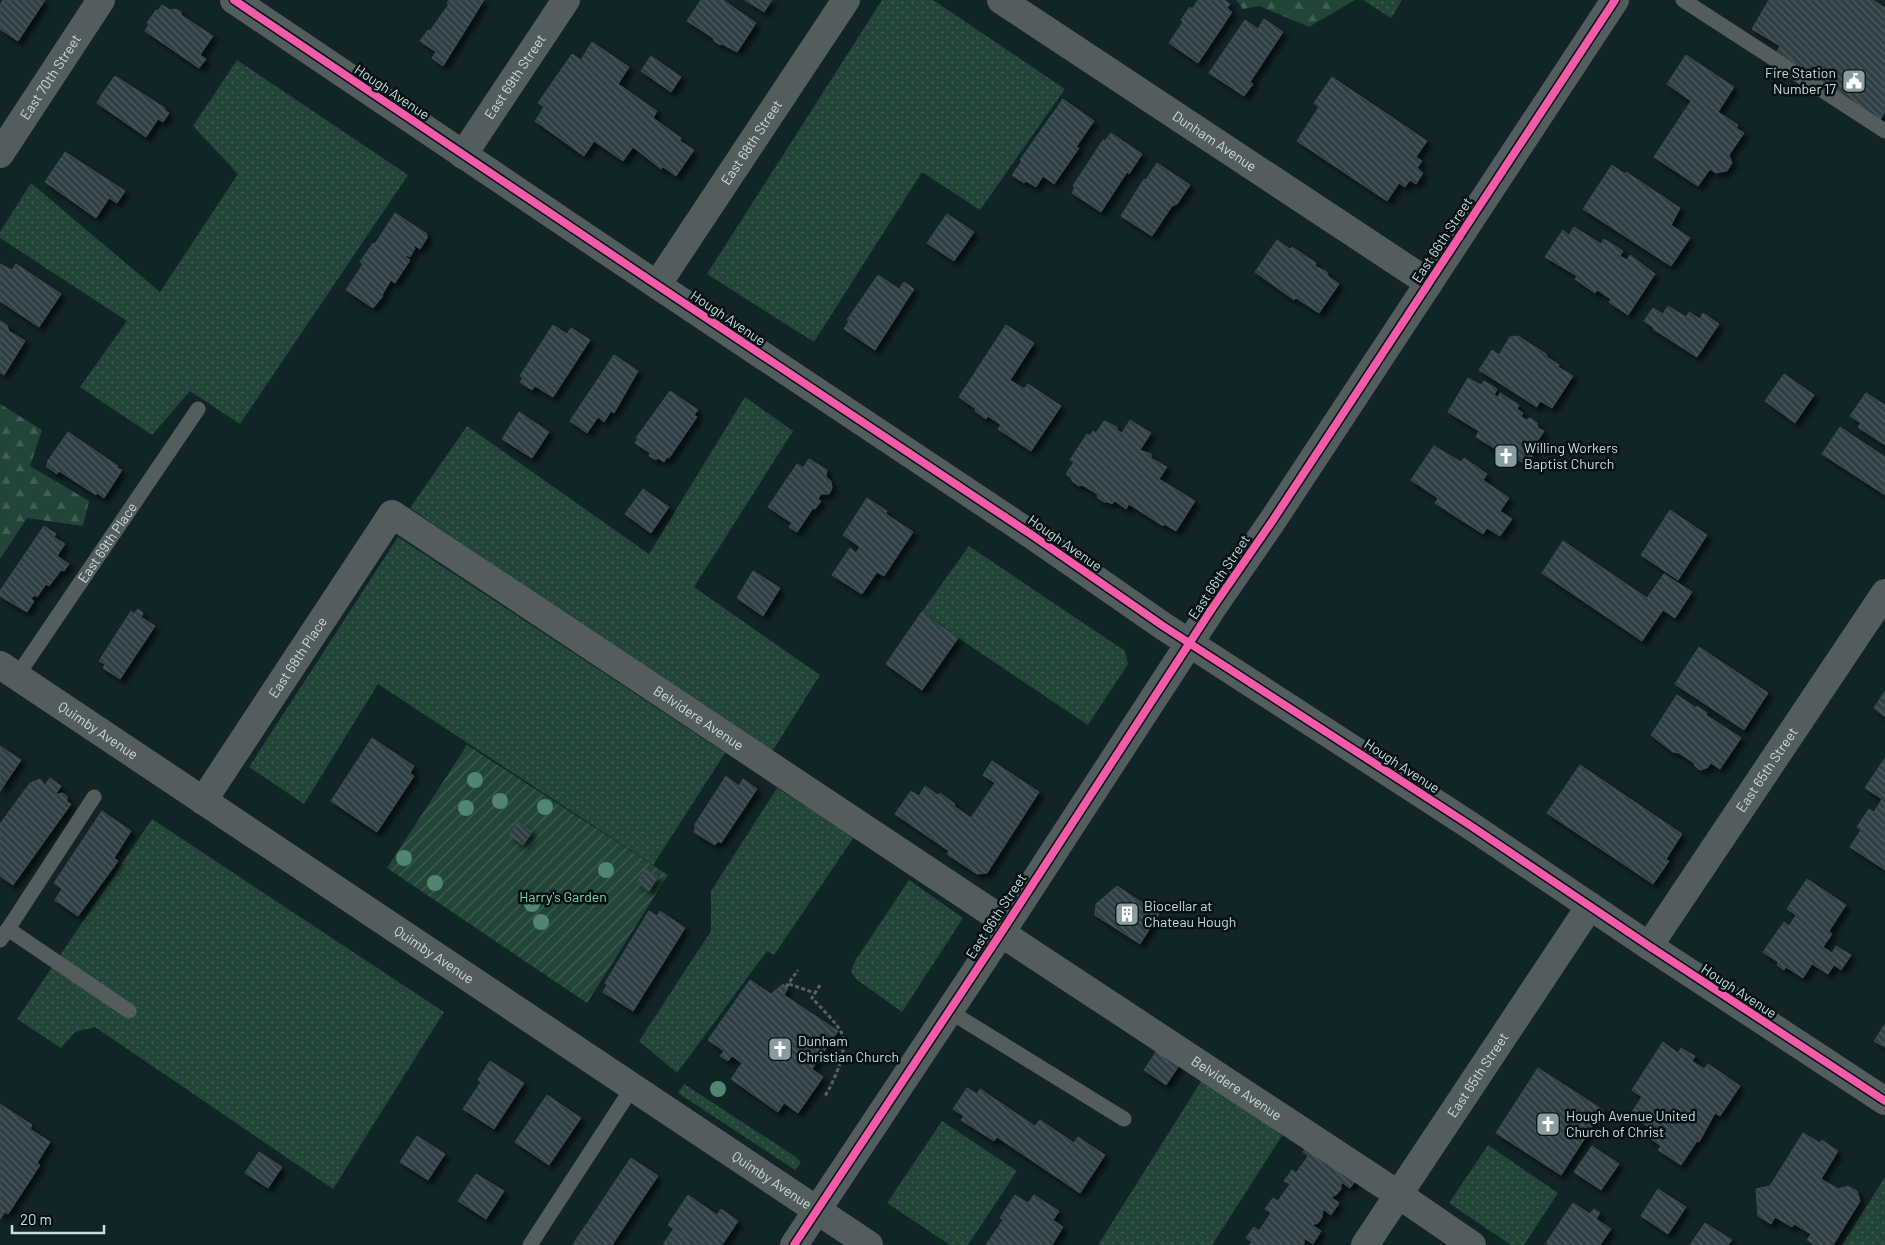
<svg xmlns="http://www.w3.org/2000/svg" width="1885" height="1245" viewBox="0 0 1885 1245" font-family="Barlow,sans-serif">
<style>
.grass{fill:url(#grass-dots)}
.forest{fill:url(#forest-firs)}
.garden{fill:url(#garden-furrows)}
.building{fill:url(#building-back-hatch);stroke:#3d4b4f;filter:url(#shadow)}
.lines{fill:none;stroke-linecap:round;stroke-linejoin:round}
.path{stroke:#576062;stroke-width:3;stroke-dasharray:4 2.5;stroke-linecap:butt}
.service{stroke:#545d5d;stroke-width:15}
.minor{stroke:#545d5d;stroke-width:28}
.tertiary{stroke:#545d5d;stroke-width:28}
.cycleway-casing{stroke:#041114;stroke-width:11}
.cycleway{stroke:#f35aa7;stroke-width:8}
.tree{fill:#508572}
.labels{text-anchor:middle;stroke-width:5;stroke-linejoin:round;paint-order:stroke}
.poi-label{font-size:14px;fill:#c9dcdf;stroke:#041114;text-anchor:start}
.street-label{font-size:14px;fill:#c9dcdf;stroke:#041114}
.park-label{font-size:14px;fill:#84d5af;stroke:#041114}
</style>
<defs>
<pattern id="grass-dots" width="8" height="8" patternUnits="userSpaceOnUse" patternTransform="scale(1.25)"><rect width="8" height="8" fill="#224537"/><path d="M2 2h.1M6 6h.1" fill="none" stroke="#415f54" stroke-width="1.8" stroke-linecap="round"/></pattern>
<pattern id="forest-firs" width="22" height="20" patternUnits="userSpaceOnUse" patternTransform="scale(1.25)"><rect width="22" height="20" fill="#224537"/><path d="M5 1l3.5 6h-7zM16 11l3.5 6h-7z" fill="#415f54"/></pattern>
<pattern id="garden-furrows" width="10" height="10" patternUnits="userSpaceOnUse" patternTransform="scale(1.25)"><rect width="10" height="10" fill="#224537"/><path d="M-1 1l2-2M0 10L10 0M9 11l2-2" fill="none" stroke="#415f54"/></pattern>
<pattern id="building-back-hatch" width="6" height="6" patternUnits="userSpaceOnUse" patternTransform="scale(1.25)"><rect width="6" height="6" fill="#2f4147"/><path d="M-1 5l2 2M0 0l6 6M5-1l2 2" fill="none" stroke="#4c5c61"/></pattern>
<filter id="shadow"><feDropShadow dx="4.5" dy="4.5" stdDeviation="2.5" flood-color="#0009"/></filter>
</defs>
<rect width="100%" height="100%" fill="#112427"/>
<path class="grass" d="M882,0h51l132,89 -85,121 -58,-38 -108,170 -107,-68z
M1363,0h39l-11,18z
M237,60l171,115 -168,249 -50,-33 -38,44 -72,-48 47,-66 -127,-83v-6l31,-49 129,109 78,-118 -45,-48z
M745,397l48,34 -99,156 126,88 -50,80 -360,-247 57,-82 182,128z
M398,537l327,216 -72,112 -275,-181 -74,120 -55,-37z
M969,546l156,105 3,13 -40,61 -167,-112z
M777,788l77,49 -80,118 -7,-4 -90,122 -38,-32 72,-110v-40z
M152,819l292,193 -111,177 -238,-162 -20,5 -14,16 -44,-29z
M909,880l54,38 -61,94 -46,-33 -5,-8 4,-10z
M1202,1080l83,51 -73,114h-114z
M684,1084l112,73 5,6 -6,7 -117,-77z
M942,1121l75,50 -49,74h-18l-63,-42z
M1488,1145l70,48 -34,52h-13l-62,-42z
M1885,1177v68h-43z"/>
<path class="forest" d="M1236,0h119l-46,27 -50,-21 -16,3z
M0,404l42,26 -12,36 59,35 -6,25 -56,-8 -27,41z"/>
<path class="garden" d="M467,745l201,130 -81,128 -200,-135z"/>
<path class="building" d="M3,0h42l-27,41 -18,-12v-24z
M449,0h35l-41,66 -11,-8 4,-6 -16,-11 8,-11 2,1 19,-27 -2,-1z
M701,0h22l33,23 -19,29 -15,-8 -2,1 -6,-4 -1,-3 -26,-17z
M745,0h27l-8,12z
M1198,0h26l6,4 -3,4 5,4 -34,51 -29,-20 14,-21 -2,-2 9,-13 2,2z
M1769,0h104l12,8v104l-5,8 -103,-69 3,-5 -28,-17z
M162,5l8,5 6,-1 5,3v3l32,21 -13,19 6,4 -7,9 -54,-37 4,-7 -2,-1 9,-13 2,1z
M1264,19l19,13 -33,50 3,2 -9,12 -35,-23 36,-53 13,9z
M592,42l37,25 -11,17 39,27 -4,7 28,20 -1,3 14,9 -18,26 -13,-9 -2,2 -28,-22 -10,14 -29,-20 -10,15 -49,-35 9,-14 -6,-4 34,-49 9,6z
M1686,55l48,32 -16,25 20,13 -2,3 8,5 -15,22 3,8 -5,8 -11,2 -6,-4 -12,17 -44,-29 37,-56 -24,-17z
M651,56l30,21 -10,15 -30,-21z
M115,76l50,32v2l4,3 -6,9 -5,-3 -12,18 -49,-34 4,-6h-1z
M1332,77l95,64 -11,16 6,4 -5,7 6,5 -7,11 -6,-4 -5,7 -6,-4 -12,18 -90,-60 22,-34 -5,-4z
M1063,99l31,22 -18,26 3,1 -25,36 -11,-8 -7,11 -10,-6 -2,2 -12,-8 10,-14 -2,-1z
M1111,133l31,21 -13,20 -2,-2 -26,40 -29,-19 3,-6 -2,-1 30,-46 2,1z
M65,152l60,39 -8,12 -8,-5 -13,20 -51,-36z
M1157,163l33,22 -13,19 -5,2 -20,30 -31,-20 23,-37 2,1z
M1612,165l13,9 1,-2 54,36 -9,17 19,13 -19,28 -88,-57z
M395,213l32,21v4l-7,11 -6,-4 -1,2 2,1 -5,9 -3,-2 -1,2 4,3 -15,23 -4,-3 -9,15 1,1 -10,12 -27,-18 17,-26 -3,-2 13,-19 2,1z
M947,214l27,18 -20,29 -27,-18z
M1574,227l27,17 3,-5 19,12 -3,5 7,4 3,-5 25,19 -27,41 -19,-13 2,-3 -14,-9 -2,3 -20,-14 2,-3 -32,-19 18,-27 6,5z
M1277,240l13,9 2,-2 24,16 -1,3 12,6 1,4 11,8 -20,29 -23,-15 -2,2 -39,-28z
M0,264l12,6 4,-6 45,30 -22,33 -39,-26z
M878,275l21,14 5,-7 10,7 -39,61 -31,-21 5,-8 -2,-1z
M1668,306l18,11 3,-5 11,7 3,-6 16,11 -22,33 -44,-28 1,-1 -10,-7 9,-13 10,6z
M0,321l7,4 2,6 16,10 -21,34 -4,-3z
M553,325l14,9 4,-6 19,12 -37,57 -18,-11 -3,4 -12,-8 3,-4 -3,-2z
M1006,325l28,18 -24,37 14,9 4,-5 33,22 -30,45 -33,-22 3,-4 -13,-9 -2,3 -11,-8 1,-2 -17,-12z
M1518,336l28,18 1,3 12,8 -1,2 15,9 -21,32 -12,-7 -3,6 -58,-37 13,-20 7,5 11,-18z
M614,355l24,16 -24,42 -3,-2 -7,11 -6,-5 -11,16 -17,-12z
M1784,374l30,21 -19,28 -30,-22z
M1468,378l13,7 3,-4 13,8 -3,6 4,2 2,-4 19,12 -2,4 6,4 -2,3 5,4 4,-2 7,5 1,5 6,3 -9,14 3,2 -12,18 -25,-17 -2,3 -23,-14 3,-6 -31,-19z
M670,391l28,19 -4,5 3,2 -28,41 -2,-1 -3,5 -6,-4 -2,2 -7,-4 1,-3 -15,-10 3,-4 -2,-1z
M1866,393l19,12v40l-27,-18 3,-4 -11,-7z
M519,412l30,20 -17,26 -30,-19z
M1130,420l21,13 -11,17 11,4v4l16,9 -8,12 36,22 -19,30 -12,-7 -1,2 -34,-22 -3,5 -11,-8 -3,3 -4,-2h-4l-6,-4 -1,-4 -15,-9 -3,1 -7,-5 -1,-3 -5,-4 8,-12 -4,-2 17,-26 3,2 3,-5 3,2 8,-12 13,6v3l5,3z
M1840,427l45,30v38l-63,-41z
M68,432l50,34 -1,2 5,2 -18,28 -7,-5 -1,2 -37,-24 -2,3 -11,-8 2,-3 -1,-1z
M1434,446l27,16 3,-4 23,16 -4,6 26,18 -9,13 12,8 -12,17 -13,-8 -4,6 -48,-31 3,-5 -27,-18z
M809,459l18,11 -1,7 5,4 1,7 -3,6h-8l-3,5 3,2 -6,8 -2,-1 -16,24 -8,-5 3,-4 -24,-16 29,-43 6,4z
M643,489l26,18 -18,26 -26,-19z
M867,498l20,13 -1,3 27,18 -29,44 -7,-4 -15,22 -30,-19 18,-27 6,5 4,-6 -17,-12z
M1670,510l37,25 -29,45 -37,-25z
M44,526l12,8 -2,3 11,7 -8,12 12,8 -5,7 -3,-1 -12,16 -3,-2 -9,13 -3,-2 -3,4 3,2 -7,11 -27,-16v-5z
M1563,541l84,57 17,-24 28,18 -17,26 -12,-8 -21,31 -100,-68z
M753,571l27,17 -17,28 -26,-18z
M138,609l5,4 -2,4 14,9 -35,53 -17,-11 2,-4 -6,-3 32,-50 3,3z
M921,613l37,25 -36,52 -36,-26z
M1699,647l69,46 -24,37 -69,-46z
M1885,691v26l-11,-9z
M1677,695l19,13 1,-2 10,7 -1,2 35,23 -21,31 -9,-6 -4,5 -7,2 -5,-4 -1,-3 -15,-10 -6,-1 -22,-17z
M372,738l42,28 -4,7 4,3 -37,56 -46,-31z
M0,746l21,14 -21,31z
M1885,758v112l-35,-23 11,-17 -4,-3 12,-18 5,3 8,-13 -17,-11z
M992,761l47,31 -52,81 -10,1 -30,-20 2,-3 -54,-37 16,-23 8,5 6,-10 13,9 2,-2 15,11 -1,2 17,12 24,-35 -12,-8z
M1580,765l102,69 -16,25 3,2 -16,23 -106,-71z
M726,776l13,10 4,-7 14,10 -36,54 -3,-2 -3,4 -21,-13 2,-5 -2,-1z
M50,778l11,8 -6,9 7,-2 5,3v6l4,2 -58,81 -13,-9v-52l30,-41 10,-4 3,3 1,4z
M102,811l29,20 -17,27 4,3 -40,55 -23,-16 7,-11 -8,-6z
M518,822l14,10 -9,13 -14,-10z
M645,869l13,8 -9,14 -12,-9z
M1807,879l39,26 -17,26 3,3 -9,13 9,6 4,-7 15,9 -10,15 -7,-5 -6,9 -16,-10 -9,14 -17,-11 -2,3 -7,-5 1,-3 -15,-10 21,-30 5,4 7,-11 -9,-6z
M1117,886l42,28 -19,30 -45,-29 1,-11z
M649,911l8,5 3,-5 25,17 -52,83 -30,-19 4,-7 -2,-2z
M750,980l21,14 12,-10 5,4 -4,7 54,36 -26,38 11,8 -25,36 -14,-10 -6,9 -47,-33 11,-16 -10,-7 -4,5 -8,-5 4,-5 -16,-11z
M1885,1024v23l-11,-6z
M1663,1042l15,11 3,-5 14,8 -3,5 12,8 4,-5 32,22 -20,30 -5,-3 -16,29 -2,-1 -16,24 -23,-15 3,-4 -14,-10 5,-7 -22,-14 12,-18 -10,-7z
M1160,1046l22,15 -16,24 -22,-15z
M490,1061l34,22 -30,46 -31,-20 18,-27 -3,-2z
M1538,1068l65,42 -42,65 -65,-42z
M967,1088l10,6 3,-5 55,37 5,-6 34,23 4,-6 27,18 -25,38 -83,-56 -3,4 -33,-21 3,-4 -11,-7z
M547,1095l34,23 -32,47 -34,-23z
M0,1104l32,21 -2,4 20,13 -13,21 3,2 -32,49 -3,-2 -5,7z
M1803,1133l17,10 2,-3 16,11 -17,28 17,10 10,-3 9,5 3,10 -27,44h-18l-8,-5 4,-6 -17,-10 -2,3 -17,-10 -4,7 -13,-8 -2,-27 14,-3z
M417,1136l28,18 -17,26 -28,-18z
M1310,1141l51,32 -11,15 -9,-6v7l-4,5 -6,3 8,6 -8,12 -8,-6 -1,8 -4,6 -6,2 9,6 -8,13 -9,-6v7h-55l3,-3 -6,-4 8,-11 5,4 12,-18 -6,-4 8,-11 5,3 12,-17 -6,-3 8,-11 4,3 12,-17 -5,-4z
M1592,1146l27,18 -18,26 -27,-18z
M259,1152l23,15 -14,21 -23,-15z
M631,1158l27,18 -19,28 -27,-18z
M476,1174l28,17 -18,28 -28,-18z
M612,1186l27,18 -17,26 -27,-18z
M1658,1189l28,18 -18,27 -27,-18z
M688,1195l29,20 4,-6 17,12 -16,24h-23l-31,-20z
M1015,1195l13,8 6,-8 25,16 -6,9 10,7 -11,18h-66l17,-25 -3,-2z
M1573,1203l17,11 4,-5 6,4 -4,6 15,10 -11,16h-51l-3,-2z
M595,1212l27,18 -10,15h-24l-11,-7z
M1705,1223l27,17 -4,5h-38z
M674,1228l25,17h-36z
M577,1238l11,7h-15z"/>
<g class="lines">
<path class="path" d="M789,984l26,9
M820,985l-8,13c8,9 26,26 30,36 7,14 -9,50 -17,62
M786,987l12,-17"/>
<g class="service">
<path d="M1683,0l202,131"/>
<path id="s1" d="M17,676l181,-267"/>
<path d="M8,929l86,-132"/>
<path d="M0,940l8,-11 121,82"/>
<path d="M949,1011l175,108"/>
<path d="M530,1245l102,-157"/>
</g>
<g class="minor">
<path id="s2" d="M1001,0l428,283"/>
<path id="s3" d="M0,154l101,-154"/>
<path id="s4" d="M463,155l103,-155"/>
<path id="s5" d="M657,285l189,-285"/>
<path id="s6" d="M0,665l869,580"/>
<path id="s7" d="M203,801l189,-287 615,409"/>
<path id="s8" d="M1001,933l398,262 73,50"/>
<path id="s9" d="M1649,946l236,-353"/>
<path d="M794,1245l207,-312 210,-323 62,-90 342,-520"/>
</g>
<g class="tertiary">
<path d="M234,0l423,285 375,250 131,91 308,200 178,120 236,155"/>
<path id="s10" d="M1365,1245l225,-339"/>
</g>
<g class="cycleway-casing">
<path id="cycleway" d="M234,0l423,285 375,250 131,91 308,200 178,120 236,155
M794,1245l207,-312 210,-323 62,-90 342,-520"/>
</g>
<use href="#cycleway" class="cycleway"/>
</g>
<g class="tree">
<circle cx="475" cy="780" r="8"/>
<circle cx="500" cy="801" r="8"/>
<circle cx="545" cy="807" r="8"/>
<circle cx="466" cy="808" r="8"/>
<circle cx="404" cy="858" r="8"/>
<circle cx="606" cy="870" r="8"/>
<circle cx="435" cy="883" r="8"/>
<circle cx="532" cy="904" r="8"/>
<circle cx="541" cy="922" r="8"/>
<circle cx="718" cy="1089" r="8"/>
</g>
<defs>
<g id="civic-square" transform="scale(1.25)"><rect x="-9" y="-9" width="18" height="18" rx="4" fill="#899c9f" stroke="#041114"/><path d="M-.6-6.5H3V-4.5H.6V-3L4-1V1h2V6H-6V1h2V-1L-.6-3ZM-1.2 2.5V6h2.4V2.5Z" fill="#fff"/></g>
<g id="church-square" transform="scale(1.25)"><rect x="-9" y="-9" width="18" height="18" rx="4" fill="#899c9f" stroke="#041114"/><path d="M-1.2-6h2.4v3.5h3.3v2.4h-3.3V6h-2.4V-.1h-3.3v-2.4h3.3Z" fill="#fff"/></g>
<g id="building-square" transform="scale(1.25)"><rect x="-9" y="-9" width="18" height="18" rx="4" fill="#899c9f" stroke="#041114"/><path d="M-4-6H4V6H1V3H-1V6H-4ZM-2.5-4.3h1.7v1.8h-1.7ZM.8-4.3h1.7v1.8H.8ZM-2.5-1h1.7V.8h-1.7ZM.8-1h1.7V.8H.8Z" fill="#fff"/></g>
</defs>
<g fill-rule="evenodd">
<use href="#civic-square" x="1854" y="81"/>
<use href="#church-square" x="1506" y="456"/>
<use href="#building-square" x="1127" y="914"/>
<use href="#church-square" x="780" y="1049"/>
<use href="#church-square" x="1548" y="1124"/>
</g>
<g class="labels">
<g class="poi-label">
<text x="1836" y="78" text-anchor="end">Fire Station<tspan x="1836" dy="16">Number 17</tspan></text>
<text x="1524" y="453">Willing Workers<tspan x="1524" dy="16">Baptist Church</tspan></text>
<text x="1144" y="911">Biocellar at<tspan x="1144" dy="16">Chateau Hough</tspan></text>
<text x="798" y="1046">Dunham<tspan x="798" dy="16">Christian Church</tspan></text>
<text x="1566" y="1121">Hough Avenue United<tspan x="1566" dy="16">Church of Christ</tspan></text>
</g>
<g class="street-label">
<text dy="5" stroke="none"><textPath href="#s3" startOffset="92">East 70th Street</textPath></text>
<text dy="5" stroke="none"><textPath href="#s4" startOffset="94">East 69th Street</textPath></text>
<text transform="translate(392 92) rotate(34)" y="5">Hough Avenue</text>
<text dy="5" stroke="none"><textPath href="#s2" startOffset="256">Dunham Avenue</textPath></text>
<text dy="5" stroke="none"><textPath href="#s5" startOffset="171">East 68th Street</textPath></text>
<text transform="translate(1442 240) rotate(-57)" y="5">East 66th Street</text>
<text transform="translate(728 318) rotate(34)" y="5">Hough Avenue</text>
<text dy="5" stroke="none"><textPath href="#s1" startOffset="161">East 69th Place</textPath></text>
<text transform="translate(1065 543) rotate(35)" y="5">Hough Avenue</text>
<text transform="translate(1219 577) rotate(-56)" y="5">East 66th Street</text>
<text dy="5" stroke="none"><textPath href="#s7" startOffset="172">East 68th Place</textPath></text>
<text dy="5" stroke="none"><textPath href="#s7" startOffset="712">Belvidere Avenue</textPath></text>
<text dy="5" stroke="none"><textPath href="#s6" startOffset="118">Quimby Avenue</textPath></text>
<text transform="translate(1402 766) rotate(33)" y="5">Hough Avenue</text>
<text dy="5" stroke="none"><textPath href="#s9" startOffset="212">East 65th Street</textPath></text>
<text transform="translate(996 916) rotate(-57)" y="5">East 66th Street</text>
<text dy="5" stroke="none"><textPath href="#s6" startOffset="522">Quimby Avenue</textPath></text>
<text transform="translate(1739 991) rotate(33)" y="5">Hough Avenue</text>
<text dy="5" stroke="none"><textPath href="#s10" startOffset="204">East 65th Street</textPath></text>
<text dy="5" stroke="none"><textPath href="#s8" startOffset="282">Belvidere Avenue</textPath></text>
<text dy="5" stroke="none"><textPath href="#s6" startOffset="928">Quimby Avenue</textPath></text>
</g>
<g class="park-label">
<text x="563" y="902">Harry's Garden</text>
</g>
</g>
<path d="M12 1225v8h92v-8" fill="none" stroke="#c9dcdf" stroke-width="2.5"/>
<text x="20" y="1225" font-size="15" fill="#c9dcdf" stroke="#041114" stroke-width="4" paint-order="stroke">20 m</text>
</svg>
